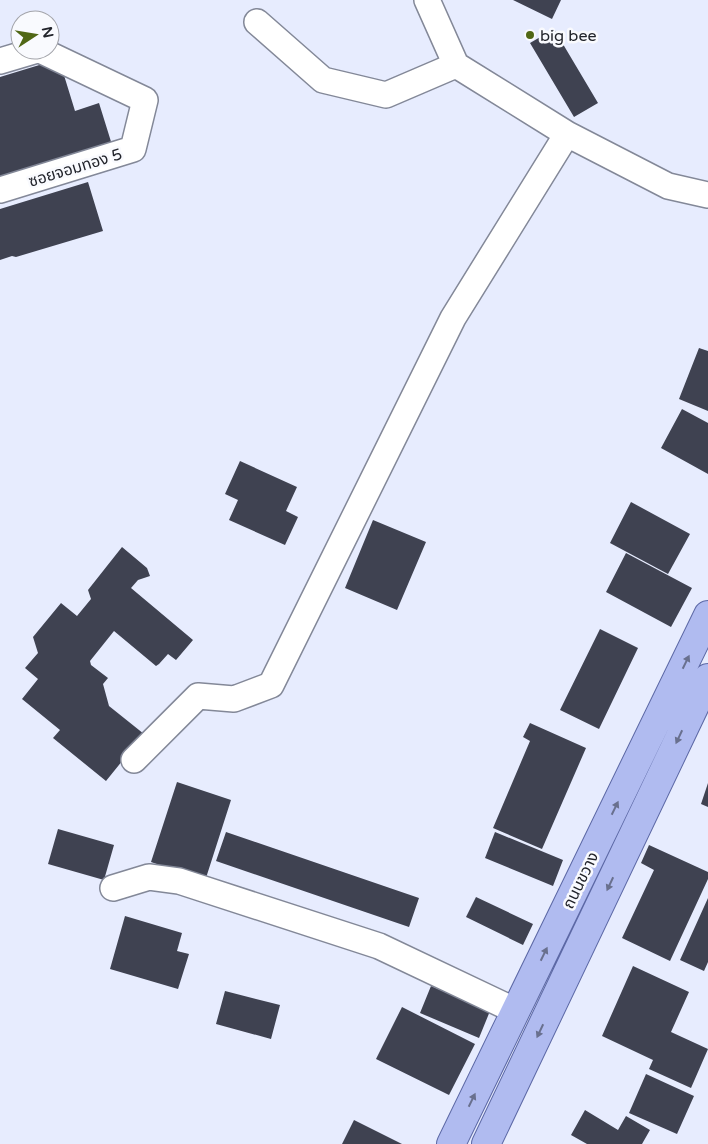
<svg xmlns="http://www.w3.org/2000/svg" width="708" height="1144" viewBox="0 0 708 1144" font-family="'Varela Round','Noto Sans Thai',sans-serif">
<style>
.building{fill:#3f4251}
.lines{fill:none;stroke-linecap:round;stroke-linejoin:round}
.minor-casing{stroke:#838898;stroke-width:28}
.major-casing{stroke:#5c68a5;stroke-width:30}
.minor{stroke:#fff;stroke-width:25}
.major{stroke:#b0bbf0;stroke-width:28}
.oneway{fill:#69708e}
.poi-dot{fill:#506715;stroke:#f9fafe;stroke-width:2}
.labels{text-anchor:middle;stroke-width:5;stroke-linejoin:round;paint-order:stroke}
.poi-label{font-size:16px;fill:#22242b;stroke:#f9fafe;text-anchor:start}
.street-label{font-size:16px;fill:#22242b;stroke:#f9fafe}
</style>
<rect width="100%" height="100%" fill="#e7ecfe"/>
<path class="building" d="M513,0h48l-9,19z
M554,29l44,74 -24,14 -44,-74z
M59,59l16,52 24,-8 14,45 -113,35v-106z
M88,182l15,49 -87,26 -4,-1 -12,4v-51z
M699,348l9,3v60l-29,-12z
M682,409l26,14v51l-47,-26z
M240,461l57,26 -11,24 12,6 -13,28 -56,-25 9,-20 -13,-6z
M631,502l59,32 -22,40 -58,-31z
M373,520l53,22 -29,68 -52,-22z
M122,547l25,21 3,8 -12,4 -7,8 62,52 -17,20 -8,-6 -9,10 -3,2 -42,-35 -24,30 1,4 17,13 -5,6 6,22 35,28 -38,47 -53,-43 7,-8 -38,-31 16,-20 -13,-11 13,-15 -5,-16 28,-34 16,13 14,-17 -3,-9z
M626,553l66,35 -21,39 -65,-35z
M600,629l38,19 -39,81 -39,-19z
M530,723l56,25 -44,101 -49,-21 37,-87 -7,-4z
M177,782l54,18 -26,81 -54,-19z
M708,783v24l-7,-3z
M58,829l56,16 -10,35 -56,-16z
M226,832l193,66 -10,29 -193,-66z
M495,832l68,28 -10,26 -68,-28z
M649,845l59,27v7l-38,82 -48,-23 32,-68 -13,-7z
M476,897l57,27 -10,21 -57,-28z
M708,898v64l-4,9 -24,-11z
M125,916l57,17 -5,18 12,3 -11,35 -68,-20z
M633,966l56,26 -18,40 37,17 -17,39 -42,-19 4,-9 -51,-24z
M431,986l59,25 -11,27 -59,-25z
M225,991l55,14 -9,34 -55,-15z
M402,1007l73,37 -26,51 -73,-36z
M646,1074l48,22 -17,38 -48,-21z
M585,1110l33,20 8,-14 24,14 -8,14h-55l-16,-9z
M354,1120l48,24h-60z"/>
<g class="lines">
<g class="minor-casing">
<path id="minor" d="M427,0l29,65 111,69
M257,22l66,58 63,15 70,-30
M0,61l37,-11
M0,190l133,-41 12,-49 -105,-50
M134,760l64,-64 36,3 37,-14 182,-367 114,-184 101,52 40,9
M113,888l36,-11 30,4 200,65 137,65"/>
</g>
<g class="major-casing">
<path id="major" d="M451,1144l257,-529
M486,1144l222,-466"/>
</g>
<use href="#minor" class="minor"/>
<use href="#major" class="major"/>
</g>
<defs><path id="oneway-solid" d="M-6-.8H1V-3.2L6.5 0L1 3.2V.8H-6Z" transform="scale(1.25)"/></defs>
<g class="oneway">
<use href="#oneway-solid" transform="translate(686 662) rotate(-64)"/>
<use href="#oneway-solid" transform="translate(679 737) rotate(115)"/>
<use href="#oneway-solid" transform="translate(615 808) rotate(-64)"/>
<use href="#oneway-solid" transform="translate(610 884) rotate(115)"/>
<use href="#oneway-solid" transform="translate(544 954) rotate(-64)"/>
<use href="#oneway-solid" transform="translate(540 1031) rotate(115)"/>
<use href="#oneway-solid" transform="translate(472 1100) rotate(-64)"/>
</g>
<circle class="poi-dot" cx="530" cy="35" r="5"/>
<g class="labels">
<g class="poi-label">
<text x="540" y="41">big bee</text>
</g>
<g class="street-label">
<text transform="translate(75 167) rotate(-17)" y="6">ซอยจอมทอง 5</text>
<text transform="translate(580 880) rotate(-64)" y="6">ถนนขวาง</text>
</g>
</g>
<g transform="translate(35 35) rotate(78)"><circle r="24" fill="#f9fafe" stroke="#a3a4aa"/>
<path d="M0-4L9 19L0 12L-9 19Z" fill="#506715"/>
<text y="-8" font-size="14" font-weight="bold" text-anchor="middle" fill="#22242b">N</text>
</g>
</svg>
